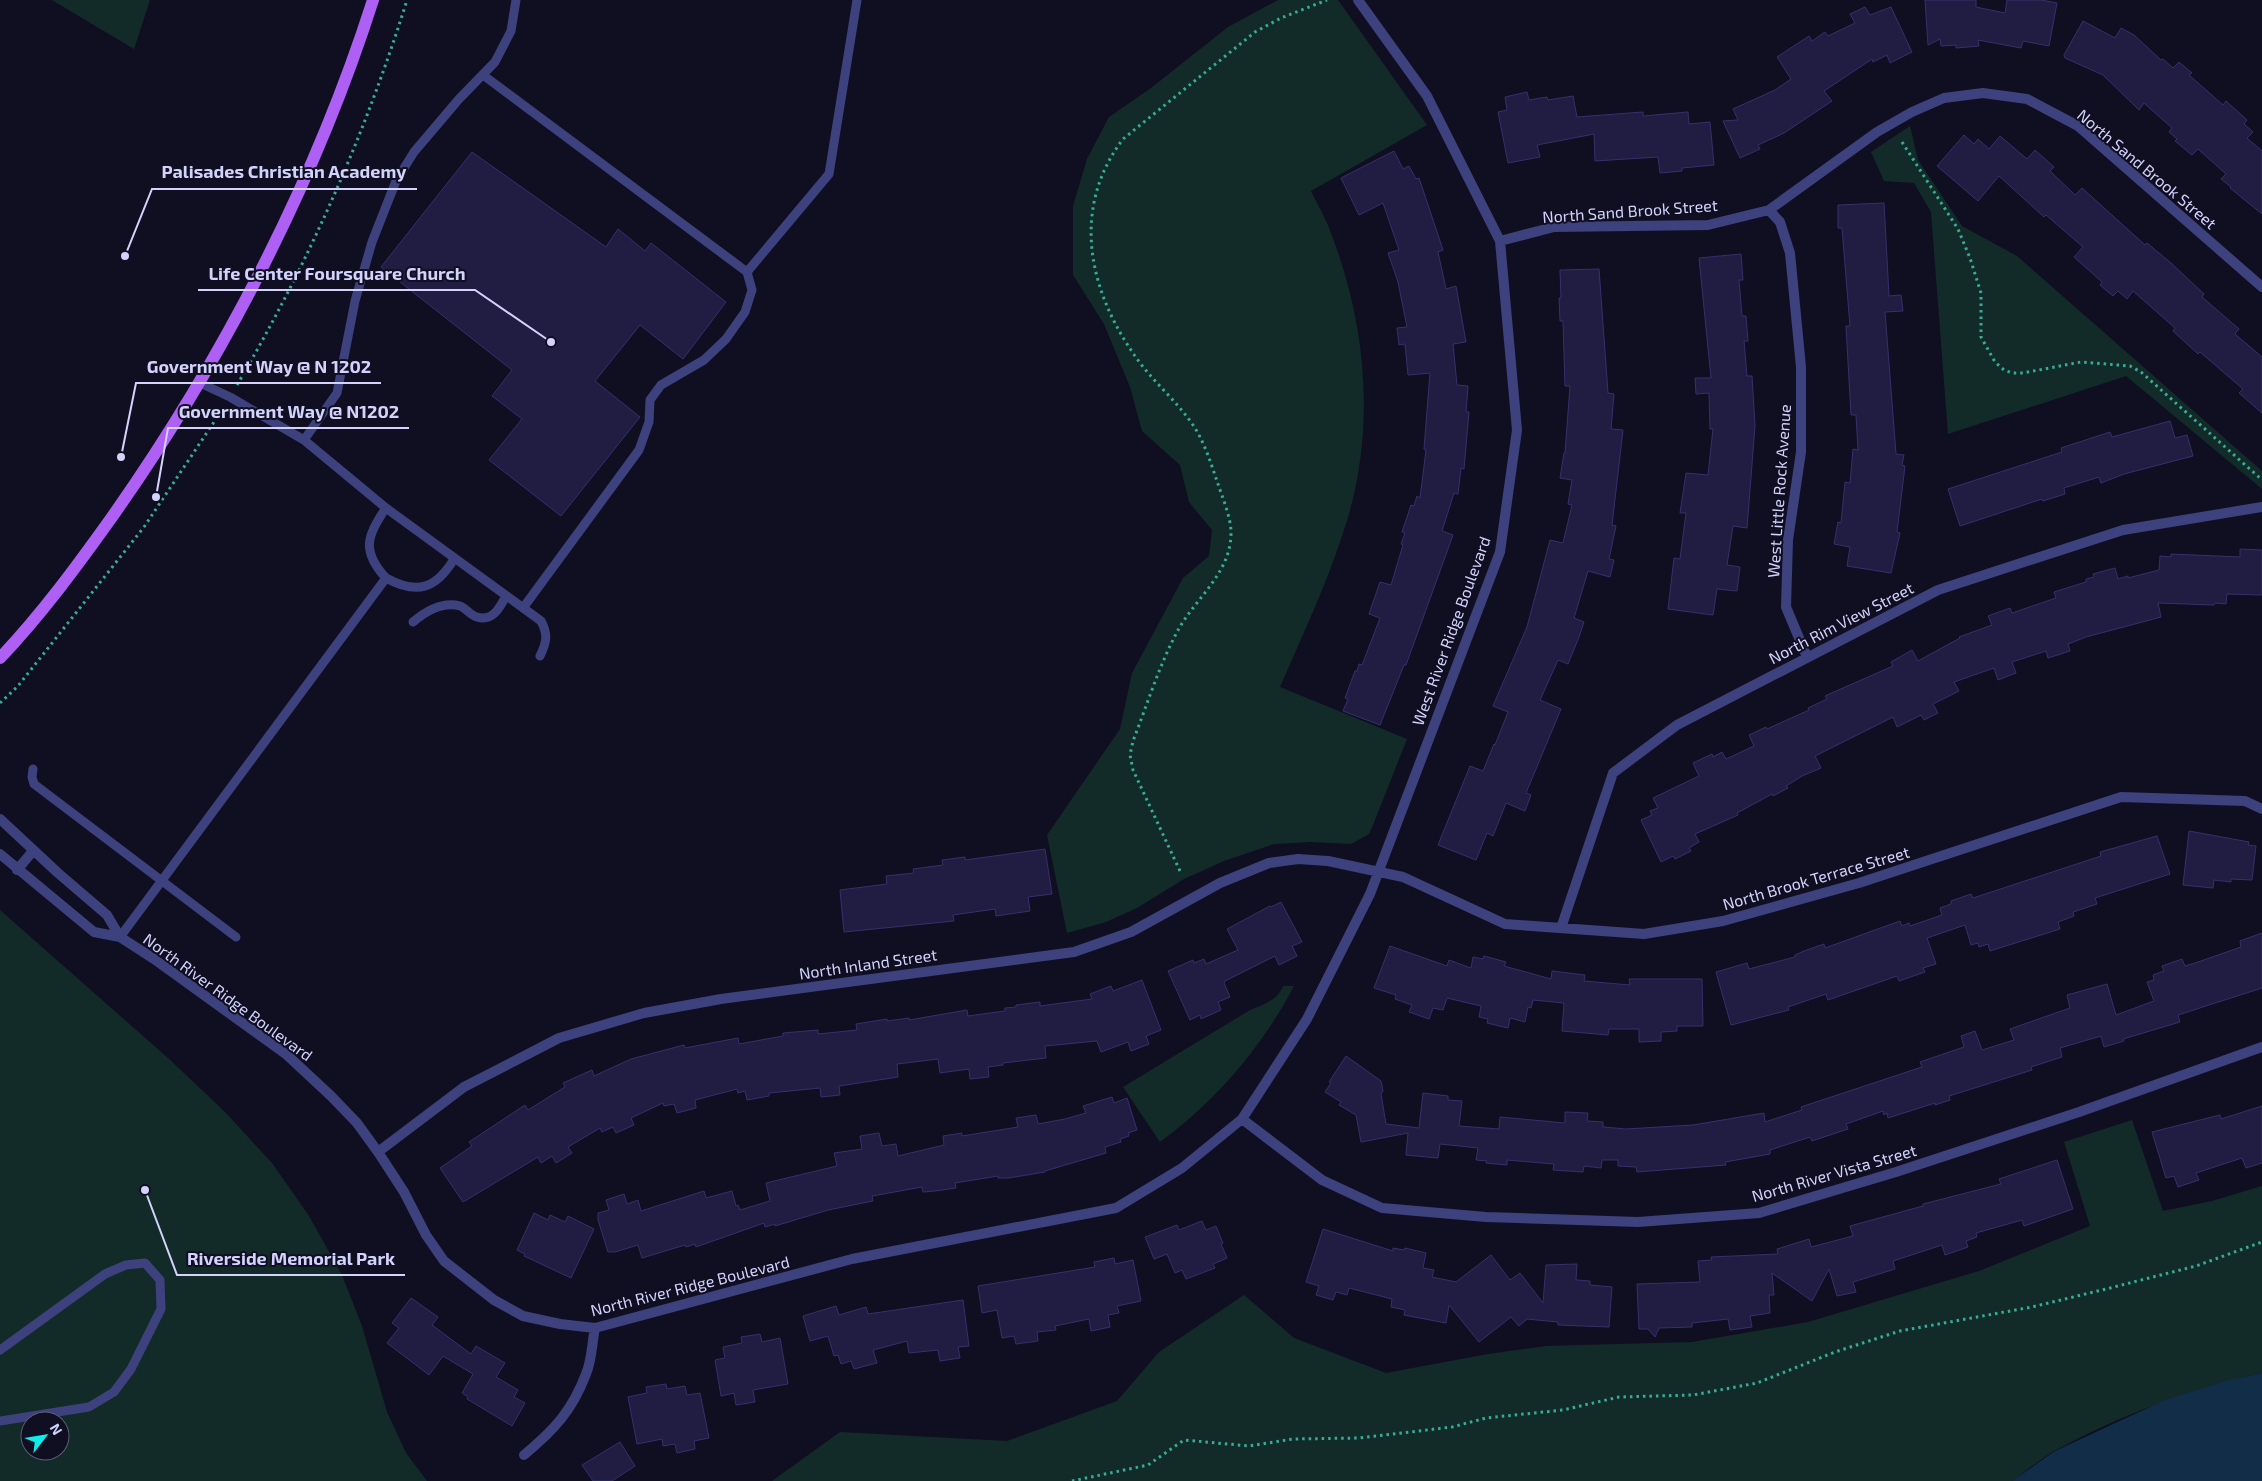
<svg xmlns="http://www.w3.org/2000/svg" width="2262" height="1481" viewBox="0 0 2262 1481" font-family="'Exo 2',sans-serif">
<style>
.green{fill:#122b28;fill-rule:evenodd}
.water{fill:#122d48}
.building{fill:#201c42;stroke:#35306c}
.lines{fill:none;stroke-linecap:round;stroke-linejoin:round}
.path{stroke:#36ad99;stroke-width:3;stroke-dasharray:2.5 4;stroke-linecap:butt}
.service{stroke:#3d417e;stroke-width:9}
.minor{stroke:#3d417e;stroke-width:10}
.primary{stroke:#ae60f5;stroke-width:12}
.labels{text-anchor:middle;stroke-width:4;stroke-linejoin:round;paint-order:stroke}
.street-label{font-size:16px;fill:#d3d2fc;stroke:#100f22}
.leader{fill:none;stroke:#d3d2fc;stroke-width:2}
.callout-dot{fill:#d3d2fc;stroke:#100f22;stroke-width:2}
.callout-label{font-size:18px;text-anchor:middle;font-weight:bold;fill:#d3d2fc;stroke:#100f22;stroke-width:4;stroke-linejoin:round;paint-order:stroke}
</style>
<rect width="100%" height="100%" fill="#100f22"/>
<path class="green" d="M52,0h98l-16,49z
M1278,0h60l89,125 -116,66c7,15 16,29 21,45 36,94 44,201 11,297 -17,53 -41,103 -63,154l127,52 -34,86 -4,9 -18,10 -40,-2 -37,2 -50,17 -40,18 -47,29 -31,14 -39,11 -20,-98 73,-106 12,-56 51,-95 26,-22 3,-26 -23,-28 -9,-37 -38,-34 -12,-44 -26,-63 -31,-49v-69l14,-47 22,-42 42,-29 77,-61z
M1910,126l8,34 44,66 55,30 245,215v18l-136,-113 -178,58 -17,-222 -17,-29 -30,-2 -13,-29z
M0,910l168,148 56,53 48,52 37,53 33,59 20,51 25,86 19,41 21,28h-427zM30,1421h30v30h-30z
M1283,986h11c-32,61 -78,115 -134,156l-37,-55 127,-77c13,-5 28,-10 33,-24z
M2132,1120l31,91 49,-10 50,-15v187c-72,16 -141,42 -206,77 -15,9 -30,21 -44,31h-1240l68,-49 167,9 110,-40 42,-49 85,-57 50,43 92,35 102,-19 58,-8 146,-4 116,-20 171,-51 111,-45 -26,-84z"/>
<path class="water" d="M2262,1373v108h-250l43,-30 110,-51 61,-19z"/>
<path class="building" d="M1925,0h51v7l29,6 2,-13h34l16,3 -8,43 -26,-5 -2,7 -43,-8 1,6 -23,2v-3l-15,1 -1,-7 -12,6z
M1865,7l5,8 21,-8 21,45 -22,11 -3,-8 -14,7 -1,-3 -48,32 8,10 -48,32 -26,12 2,4 -20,9 -17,-37 15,-1 -5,-11 42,-19 16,-11 -14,-22 32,-21 3,5 13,-9 3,4 27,-13 -5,-9z
M2083,21l32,17 6,-10 13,7 27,25 2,-1 10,9 6,-6 13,11 -3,2 34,30 3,-4 21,19 -3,4 9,8 -6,6 15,13v63l-32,-26 1,-1 -10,-8 5,-5 -28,-25 -6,6 -17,-14 2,-2 -8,-7 3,-4 -28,-25 -5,7 -36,-35 -38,-17 -1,-3z
M1527,92l2,8 18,-3 1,3 25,-4 4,21 66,-5v4l45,-4 1,12 21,-2 4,43 -32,3v3l-22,2 -2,-16 -63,4 -1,-27 -57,11 3,12 -32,6 -10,-51 9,-2 -2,-13z
M1964,135l10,9 4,-5 11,10 11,-13 27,23 8,-9 19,17 -4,4 25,24 7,-7 63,57 2,-2 24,20 33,31 -2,3 37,32 -4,5 27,23v56l-23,-20 4,-4 -43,-37 -2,2 -25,-23 2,-3 -42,-37 -6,8 -9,-8 -5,5 -13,-11 2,-3 -28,-25 9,-10 -37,-32 -2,2 -45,-41 -21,25 -41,-35z
M1394,151l9,18 6,-3 7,13 3,-1 24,72 -5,2 8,37 10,-3 10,56 -13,2 4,41 11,1 -2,26h3l-5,57 -3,-1 -3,26 -4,-1 -12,38 11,4 -47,130h-2l-24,60 -37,-14 5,-12 -3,-1 10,-27h2l2,-7 3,1 18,-47 -11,-4 11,-32 11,3 12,-40 -2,-1 4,-11 -3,-1 9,-27 3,1 3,-10 3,2 6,-48 -2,-1 6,-76 -22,2 -3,-31 -6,1 -2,-17 10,-1 -9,-45 -10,-29 11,-3 -16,-47 -24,12 -18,-37z
M472,152l134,95 12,-18 27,22 6,-8 75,59 -43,57 -43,-34 -45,56 45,36 -79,99 -72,-56 33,-41 -30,-23 20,-26 -131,-103z
M1884,203l5,93 12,-1 2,16 -18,1 11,142 8,1 -2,10 3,1 -8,66 3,1 -9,40 -44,-7 3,-19 -16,-3 4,-22 3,1 4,-41 5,1 3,-34 5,1 -2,-35h-5l-5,-89h4l-8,-98h-4v-23z
M1741,254l2,26h-4l3,36h4l2,25h-4l3,35h5l3,50 -8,102 -14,-2 -6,39 13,2 -3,24 -20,-2 -4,26 -45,-6 6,-51 6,1 6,-46h-6l6,-40 22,2 5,-46h-3l-1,-36 -13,1 -1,-16h16l-12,-120z
M1599,269l9,124 6,1 -3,35 12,1 -11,95 4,1 -7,33 5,1 -4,17 -22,-6 -14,47 10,4 -5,15 -11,27 -10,-4 -18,40 21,9 -35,84 5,2 -6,16 -19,-8 -13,33 -6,-3 -11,27 -38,-15 32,-79 13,5 11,-27 1,1 13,-33 -15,-6 34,-79 23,-87 13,3 9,-38 -4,-1 4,-24 -12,-2 4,-25h1l5,-67h-5l-2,-65h-3l-1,-23h2l-1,-28z
M2170,421l5,17 12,-3 6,21 -69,18 -23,9 -2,-6 -35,11 1,6 -22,7 -1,-2 -82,27 -12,-37 114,-37 -1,-4 49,-16 2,5z
M2240,549l22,1v45l-35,-1 -1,10 -11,-1 -1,2 -56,-2 3,14 -75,20 -18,7 2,7 -22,7 -2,-7 -34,11 4,11 -18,7 -4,-12 -40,14 5,9 -26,13 5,9 -14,7 -3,-5 -24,12 -4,-10 -78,39 6,12 -19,8 -16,10 2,2 -15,8 -1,-2 -35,19 1,2 -43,19 4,8 -10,6 2,3 -16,8 -2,-3 -12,6 -20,-42 11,-5 -2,-4 8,-3 -5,-10 46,-22 -6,-13 19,-9 1,3 9,-5 4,7 28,-13 -5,-11 17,-8 1,2 42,-19 -1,-2 19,-9 -2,-3 68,-30 -2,-4 21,-12 6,11 42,-23 -1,-1 33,-12 -4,-9 22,-8 2,5 44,-15 -2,-6 32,-10v-3l8,-2 -1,-3 22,-6 3,11 10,-3v2l31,-8 1,-14 11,1v-3l69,3z
M2189,831l60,11 -1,3 8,1 -4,34 -21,-1v3l-17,-2 -1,8 -30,-3z
M2157,836l13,38 -75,24 2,6 -24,8 1,4 -16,6 2,7 -70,22 -2,-7 -9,3 -1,-4 -7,2 -6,-20 -38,13 9,26 -13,4 2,4 -26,9 -2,-5 -69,24 -2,-6 -38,13 1,3 -58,15 -15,-53 31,-9 2,6 46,-12v-2l9,-4 20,-7 1,4 75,-27 2,5 7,-3 1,3 32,-11 -2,-7 11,-4v-3l20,-7 2,4 128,-42 -1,-4z
M1045,849l7,45 -24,3 2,14 -34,5 -1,-7 -42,6 1,6 -110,11 -4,-42 47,-6 -1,-8 28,-3 -1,-4 30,-4 -1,-5 23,-3v3z
M1281,902l21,40 -10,4 5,10 -18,9 -4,-9 -50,25 -1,2 6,14 -12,5 3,8 -20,9 -1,-4 -10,5 -22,-49 25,-11 1,3 10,-4 2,5 32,-14 -11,-21 43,-23 1,1z
M2262,933v55l-84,27 2,7 -57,17 1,2 -20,6 -3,-11 -41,12 2,9 -31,10 1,3 -83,26 1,4 -15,5v-2l-47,15 -1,-5 -3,2 -1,-4 -37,13 2,5 -36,12 -2,-4 -40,13v4l-45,8 1,3 -89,7 -1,-5 -18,-1v-6h-16l-1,8 -17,-2 -1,6 -30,-2 1,-6 -47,-4v5l-21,-2 1,-2 -11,-1 2,-12 -38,-4 -2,14 -32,-3 2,-22 -47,9 -5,-27 -17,-10 2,-3 -16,-10 6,-9 -2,-1 17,-26 35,25 2,10 -2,3 5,30 33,4 4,-35 25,3v4l14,1 -3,25 40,3 1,-12 65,6v-11l23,1 -1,8 16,1v5l23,2 67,-4 71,-12 1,9 37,-12 -1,-3 121,-40 -2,-5 44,-15 -3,-11 14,-5 7,19 32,-10 -4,-11 60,-21 -3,-13 40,-11 9,31 38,-14 -7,-19 7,-2 -1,-5 11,-4 -2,-5 20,-7 3,7 13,-4 43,-15 -1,-6z
M1390,946l57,20 2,-6 22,8 2,-11 10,2 1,-3 22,6 -2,4 47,13 1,-8 33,4 -1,6 46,4 -1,-6h73l1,47h-26v5l-16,1v9l-22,1v-13h-30l-1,6 -46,-4 2,-28 -31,-3 -2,8 -3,-1 -3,15 -15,-4 -2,10 -21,-5 1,-4 -9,-2 2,-11 -34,-8 -4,12 -10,-2 -4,11 -20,-7 3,-7 -17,-6 1,-4 -22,-7z
M1142,980l19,50 -15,6 3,8 -18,7 -3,-9 -27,10 -4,-11 -52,5 1,12 -43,5v2l-15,2 1,10 -19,2 -1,-10 -29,4 -2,-14 -41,5 1,13 -59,9 1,9 -19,2 -1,-9 -51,5v3l-22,4 -2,-9 -7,2 -1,-4 -42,11 1,8 -19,5 -3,-9 -10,2 -1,-3 -32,15 3,7 -18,8 -3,-6 -11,5 -2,-4 -32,19 4,6 -16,10 -4,-7 -11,7 -3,-6 -75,45 -23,-34 32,-22 -3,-4 56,-37 3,5 37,-23 -2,-4 29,-13 2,6 37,-17 53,-14 1,3 53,-10 1,6 44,-8v-3l35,-3v4l39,-4 -1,-6 31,-5v2l22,-3v2l58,-10 1,6 37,-5v-3l11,-1v-2l24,-3v4l52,-7 -2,-5 21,-8 2,5z
M1112,1097l2,6 13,-5 10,32 -9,3 1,3 -9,3 1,3 -16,5 1,6 -61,18v1l-36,6h-11v-2l-43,7 1,5 -21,3 -12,1 -1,-5 -50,9 1,5 -45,9 -53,16v-2l-10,3 -1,-4 -68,24 -1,-3 -9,3 -1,-2 -43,13 -4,-13 -23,7h-7l-10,-32v-7l11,-3 -3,-10 18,-6 3,10 11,-4 3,11 63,-20 2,7 26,-7 4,15 2,-1 2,5 30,-9 -4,-18 71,-17 -3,-13 28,-4 -2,-13 19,-3 3,13 14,-2 2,12 46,-11 -1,-9 19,-3v3l56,-9 -2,-9 20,-3 2,9 27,-5 21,-6 -3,-7z
M2262,1106v57l-16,5 -4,-10 -46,15 3,7 -21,7 -4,-11 -8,2 -14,-46 68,-17 1,4z
M2057,1160l16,49 -49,17 -2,-6 -46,13 1,4 -11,4 2,6 -23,8 -3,-10 -49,16 2,8 -42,13 3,10 -19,4 -8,-27 -17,32 -40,-28 2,22h-5l1,18 -20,3 2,11 -22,3 -2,-11 -36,4v4l-33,1 -4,9 -7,-8h-9l-2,-45 63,-2 -2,-21 14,-1 -1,-3 67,-3 -1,-5 32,-10 2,8 42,-11 -3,-10 73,-20v-2l78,-20 -2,-5z
M534,1213l14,7 2,-5 15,7 3,-6 26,13 -23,49 -47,-22 1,-2 -8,-4z
M1202,1221l4,9 10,-4 7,17 -2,1 6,14 -14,6 2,4 -29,11 -4,-9 -7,3 -8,-19 -13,5 -9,-22 32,-12 2,5z
M1323,1229l70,22v-3l11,2 1,-2 21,5 -3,15 11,2 -2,7 24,5 35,-27 19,25 10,-7 23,30 3,-38 31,-1 -1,16 14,1v4l22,2 -3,40 -51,-2v-3l-31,-3 -8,7 -8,-9 -32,25 -30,-37 -3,18 -42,-8 1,-5 -14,-3 1,-8 -43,-11 -2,7 -11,-3 -3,8 -17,-5 3,-9 -13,-4z
M1114,1258l1,6 18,-4 8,41 -24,5 2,7 -11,2 2,12 -19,4 -2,-12 -34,7 1,4 -19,2 1,9 -22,3 -2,-8 -12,2 -5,-28 -15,3 -4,-27 117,-19 -1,-5z
M411,1298l27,19 -6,8 39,29 5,-8 29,17 -9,14 22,13 -4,7 11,6 -13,23 -45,-27 1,-2 -6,-4 11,-19 -30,-18 -14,19 -42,-32 12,-15 -7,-5z
M963,1300l6,46 -11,1 2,11 -20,3 -2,-11 -29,3 -2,-12 -34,9 4,13 -23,6 -3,-8 -10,3 -3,-9 -4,1 -6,-20 -18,5 -7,-25 33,-10 3,9 27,-8 2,7z
M760,1334l2,8 18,-4 8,46 -35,6 2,12 -19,3 -2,-12 -13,3 -6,-36 10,-2 -2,-11 19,-4 -1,-6z
M666,1384l1,5 18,-3 2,9 13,-2 9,45 -15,3 1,8 -18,4 -2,-9 -12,2 -1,-7 -25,5 -9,-47 19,-4 -1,-6z
M620,1442l15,24 -23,15h-19l-11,-16z"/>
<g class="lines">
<path class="path" d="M1902,142l56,87 12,29 11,35v44l14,25 9,8 8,3h11l58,-11 49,4 11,6 120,107
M237,385c71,-121 128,-250 170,-385
M0,703l18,-17 126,-159 78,-117
M1180,871l-47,-101 -3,-15 3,-14c14,-36 26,-75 44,-109 18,-34 55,-59 54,-101 -1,-16 -8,-32 -13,-47 -7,-20 -13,-41 -25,-59 -17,-25 -41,-44 -58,-69 -47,-67 -64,-148 -12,-217l132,-107 26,-14 46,-18
M1072,1481l76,-16 36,-25 65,6 44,-7 66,-1 93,-11 34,-9 77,-8 56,-13 74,-2 64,-12 78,-31 65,-21 132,-24 74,-18 90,-23 66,-24"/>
<path class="service" d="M483,75l264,197 82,-98 28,-174
M200,383l30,14 74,43 82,68 155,113c7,13 6,21 -1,35
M304,440l33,-47 18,-92 17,-59 24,-61 18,-29 45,-53 36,-37 16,-31 5,-31
M386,508c-19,27 -25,43 0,70
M523,608l116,-158 10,-28 1,-22 11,-15 43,-25 22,-21 19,-27 7,-22 -5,-18
M413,622c13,-11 29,-21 47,-16 6,2 11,10 17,11 16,5 23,-10 29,-21
M33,769l-1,8 2,7 202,153
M120,937l266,-359c31,17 50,11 68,-19
M0,1350l105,-76 21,-9 19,-2 15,17 1,29 -30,60 -17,23 -25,15 -89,14"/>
<path class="minor" d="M1769,210l11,12 10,31 11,114v85l-13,88 -2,67 21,50
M1500,241l54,-14 154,-2 61,-15 108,-78 35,-20 32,-14 39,-5 44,6 51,27 184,161
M0,819l58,54 49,42 13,22 -26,-5 -94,-78
M17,870l16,-19
M1561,928l52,-155 64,-48 261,-135 185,-60 139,-23
M120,937l34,22 133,96 44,41 26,27 21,29 26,40 22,43 18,26 50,39 29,16 37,8 35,4 257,-69 264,-51 66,-40 60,-49 65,-100 63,-125 130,-342 17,-122 -17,-189 -73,-145 -69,-96
M1242,1119l80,61 60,28 104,9 152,5 121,-9 137,-41 183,-60 183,-65
M378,1152l86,-65 95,-49 85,-25 77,-14 353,-47 57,-20 89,-49 49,-20 29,-4 30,2 75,16 102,47 139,10 79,-13 136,-38 262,-86 124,4 17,8
M524,1455c30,-25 48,-44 62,-81 6,-14 6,-32 9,-46"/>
<path class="primary" d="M0,658c41,-43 77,-92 112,-141 110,-156 203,-335 261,-517"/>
</g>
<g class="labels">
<g class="street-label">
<text transform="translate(2147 169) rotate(40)" y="6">North Sand Brook Street</text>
<text transform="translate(1630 211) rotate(-4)" y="6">North Sand Brook Street</text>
<text transform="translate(1779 491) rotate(-86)" y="6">West Little Rock Avenue</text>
<text transform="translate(1841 623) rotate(-27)" y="6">North Rim View Street</text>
<text transform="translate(1451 631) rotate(-70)" y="6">West River Ridge Boulevard</text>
<text transform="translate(1816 878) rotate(-16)" y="6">North Brook Terrace Street</text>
<text transform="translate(868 964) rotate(-8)" y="6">North Inland Street</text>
<text transform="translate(228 997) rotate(36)" y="6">North River Ridge Boulevard</text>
<text transform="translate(1834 1173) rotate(-16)" y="6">North River Vista Street</text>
<text transform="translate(690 1286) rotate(-14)" y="6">North River Ridge Boulevard</text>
</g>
</g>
<path class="leader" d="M125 256L152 189H417M551 342L475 290H198M121 457L136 383H381M156 497L168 428H409M145 1190L177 1275H405"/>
<g class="callout-dot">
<circle cx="125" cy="256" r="5"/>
<circle cx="551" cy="342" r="5"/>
<circle cx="121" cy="457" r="5"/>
<circle cx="156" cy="497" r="5"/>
<circle cx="145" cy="1190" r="5"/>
</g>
<g class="callout-label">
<text x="284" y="178">Palisades Christian Academy</text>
<text x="337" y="280">Life Center Foursquare Church</text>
<text x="259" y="373">Government Way @ N 1202</text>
<text x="289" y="418">Government Way @ N1202</text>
<text x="291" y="1265">Riverside Memorial Park</text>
</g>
<g transform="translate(45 1436) rotate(59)"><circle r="24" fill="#100f22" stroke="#5e5d79"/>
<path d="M0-4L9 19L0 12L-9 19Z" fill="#0eedec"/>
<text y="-8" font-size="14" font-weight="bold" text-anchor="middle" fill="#d3d2fc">N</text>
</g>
</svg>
